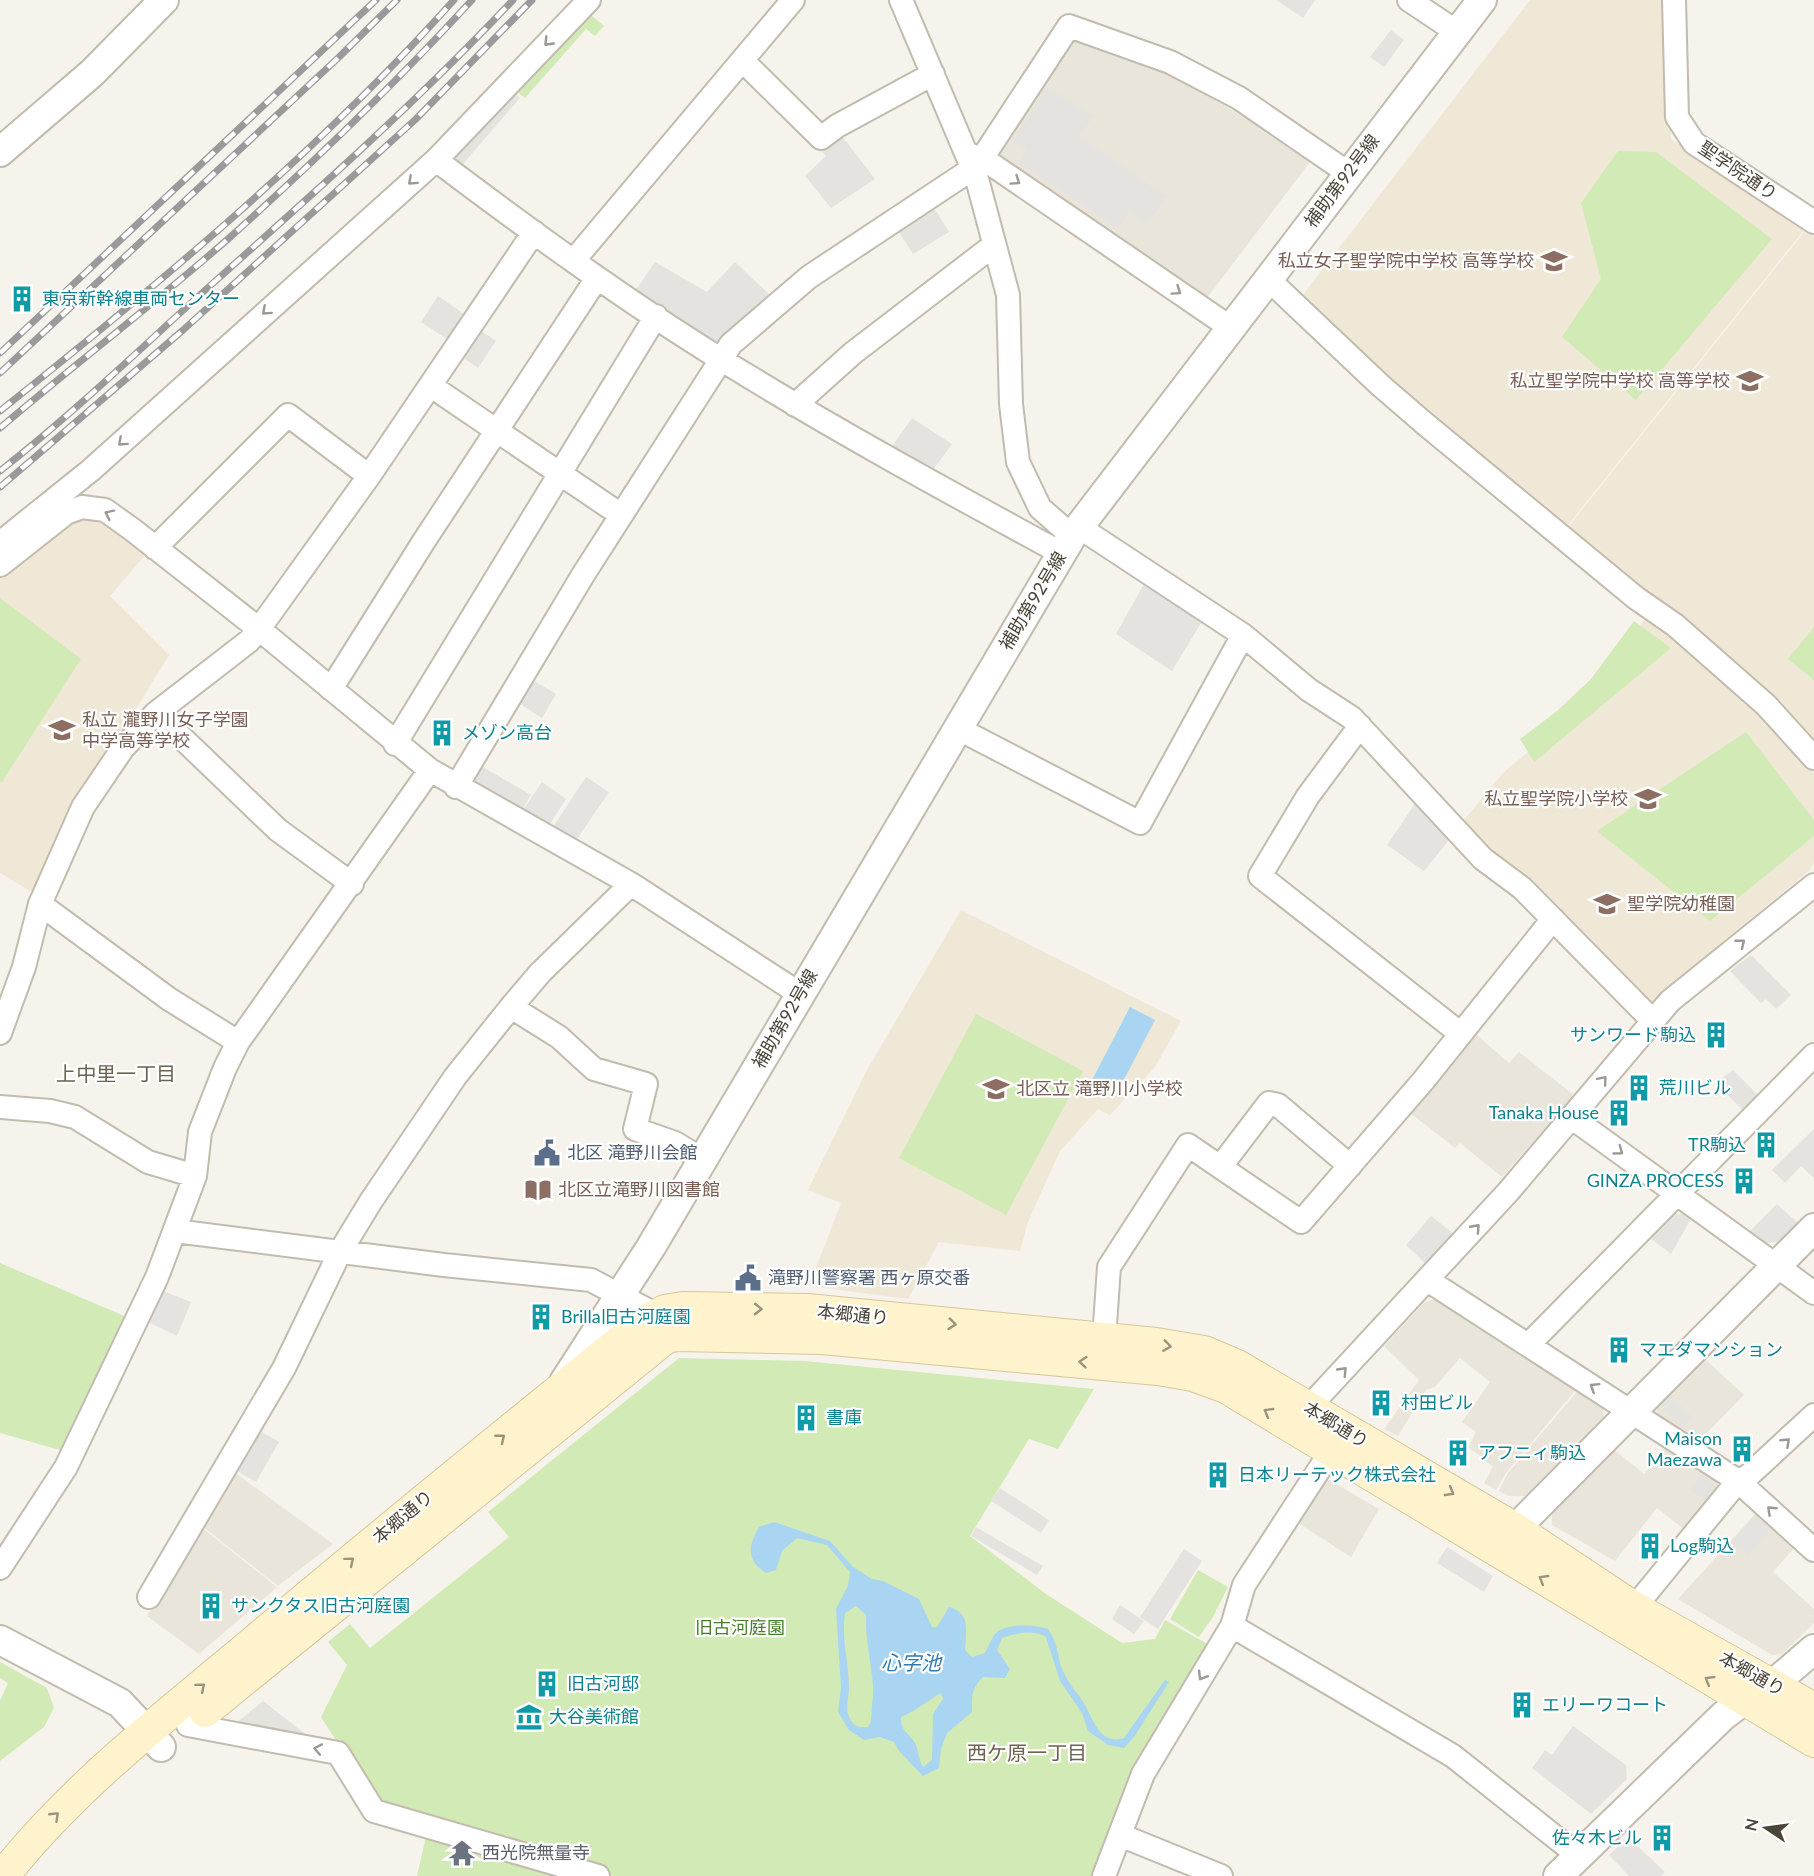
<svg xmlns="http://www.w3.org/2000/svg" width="1814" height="1876" viewBox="0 0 1814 1876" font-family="Lato,'Noto Sans JP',sans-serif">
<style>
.residential{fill:#eae5da}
.education{fill:#efe8d6}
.green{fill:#d2eab5}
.parking{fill:#e5e3e0}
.water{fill:#a9d4f2;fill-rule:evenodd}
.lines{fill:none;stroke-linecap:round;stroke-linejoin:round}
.minor-casing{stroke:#c2bbae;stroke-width:26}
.tertiary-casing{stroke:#c2bbae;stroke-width:32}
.secondary-casing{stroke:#d6c79b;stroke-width:34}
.minor{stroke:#fff;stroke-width:22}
.tertiary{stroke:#fff;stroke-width:28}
.secondary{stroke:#fff3cd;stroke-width:32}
.rail-casing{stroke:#9a9a9a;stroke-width:7}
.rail{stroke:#fff;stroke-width:4.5;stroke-dasharray:14;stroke-linecap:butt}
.oneway{stroke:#9c9892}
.oneway2{stroke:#9c937c}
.labels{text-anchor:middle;stroke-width:4.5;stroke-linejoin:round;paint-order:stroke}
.street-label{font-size:18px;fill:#4b4439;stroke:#fff}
.education-label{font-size:18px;fill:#785e54;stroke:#fff;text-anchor:start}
.culture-label{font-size:18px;fill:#0d838f;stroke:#fff;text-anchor:start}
.service-label{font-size:18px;fill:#4e5e75;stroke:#fff;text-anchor:start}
.park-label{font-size:18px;fill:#4a7f2a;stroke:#fff}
.worship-label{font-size:18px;fill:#5b616d;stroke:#fff;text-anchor:start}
.neighbourhood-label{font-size:20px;fill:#6e6250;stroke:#fff}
.water-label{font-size:20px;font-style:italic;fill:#2e7ab2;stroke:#fff}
</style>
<rect width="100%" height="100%" fill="#f6f3ec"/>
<path class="residential" d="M1072,35l95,37 146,86 -106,140 -213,-142z
M1470,1029l39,34 10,-11 55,43 -72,82 -42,-34 -5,5 -50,-39z
M1441,1299l139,86 -74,88 -10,17 -12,-7 9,-16 -24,-20 7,-15 -14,-10 28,-40 -30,-24 -25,29 -9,3 -28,46 -14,-7 35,-49 -35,-34 42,-45z
M1704,1358l40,37 -45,46 -42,-27 -1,-11z
M1581,1387l22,16 1,19 -79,74h-16l-10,-5 8,-17z
M1667,1445l55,35v5l-36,46 -29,-23 -42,53 -63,-36v-15l61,-61 31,25z
M234,1472l99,72 -55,42 -76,-60z
M1326,1478l53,31 -28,48 -53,-34z
M1757,1512l39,34 -23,26 41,37v14l-32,31 -10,1 -94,-56z
M201,1527l76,60 -78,67 -52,-38z"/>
<path class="education" d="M1530,0h136l5,139 137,86 -244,305 -165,-133 -97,-101z
M1809,226l5,4v521l-249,-220z
M89,515l19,6 39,32 -37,43 59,59 -91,149 -46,88 -32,-19v-301l71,-53z
M1645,618l31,23 95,86 43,46v90l-4,7 -95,78 -65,60 -190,-183 43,-52 99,-84z
M961,910l220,111 -26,46 -45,48 -12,-6 -38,42 -32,71 -8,29 -81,-9 -31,57 -99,-13 32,-83 -33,-13 59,-120z"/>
<path class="green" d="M581,14l10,1 13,11 -9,10 -9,-7 -61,69 -10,-8z
M1618,151l38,1 116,87 -136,161 -74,-63 39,-58 -20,-76z
M0,598l81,61 -79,123h-2z
M1634,621l37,27 -137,114 -14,-23 37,-28 34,-32z
M1814,627v53l-26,-21z
M1746,732l68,88v16l-104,85 -113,-90z
M976,1014l107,57 -77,144 -107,-57z
M0,1263l129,55 -62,134 -67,-19z
M679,1358l126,3 289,28 -36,60 -29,-10 -59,97 76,58 76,49 33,-4 10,-19 44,25 -76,124 -40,107h-479l-236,-70 -57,-89 26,-52 -19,-23 22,-18 20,24 139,-111 -21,-25z
M1198,1570l30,17 -15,30 -14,20 -29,-18z
M0,1662l47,26 7,20 -10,19 -44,34v-60l8,-18 -8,-5z
M427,1832l150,44h-160z"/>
<path class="parking" d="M1276,0h39l-12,18z
M1391,30l13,10 -20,27 -14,-10z
M1046,88l47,27 -13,22 88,60 -22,29 -17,-13 -11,16 -100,-66 9,-13 -14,-9z
M510,89l10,9 -58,67 -10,-9z
M840,133l35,46 -44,29 -26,-32 21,-20 -5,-6z
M931,203l18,29 -36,22 -18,-28z
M655,262l52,30 28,-30 39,37 -58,53 -83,-58z
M438,296l32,22 -17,25 -32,-21z
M477,328l19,13 -18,27 -19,-13z
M912,418l40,26 -22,30 -40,-25z
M1148,577l56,41 -32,53 -56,-37z
M531,679l25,15 -14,24 -25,-16z
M476,763l55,32 -11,18 -57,-30z
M586,777l23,15 -34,50 -24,-12z
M542,782l24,17 -18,28 -27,-14z
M1419,798l35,36 -30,37 -37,-26z
M1751,955l40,40 -15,14 -10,-10 -5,4 -31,-32z
M1733,1070l25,25 -14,16 -29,-28z
M1814,1129v49l-13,-12 -16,17 -13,-13z
M1777,1204l23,21 -19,17 -15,1 -16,-12z
M1687,1213l5,4 -21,37 -21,-16 22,-24z
M1431,1216l22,17 -28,30 -19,-18z
M153,1287l38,15 -14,34 -37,-18z
M1670,1395l23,23 -10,10 -23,-23z
M260,1431l19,11 -23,40 -19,-11z
M1701,1474l16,13 -11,15 -17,-13z
M1000,1488l49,32 -8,13 -50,-32z
M1757,1514l16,14 -24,27 -17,-13z
M976,1527l67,39 -6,9 -66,-39z
M1447,1547l46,29 -9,16 -47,-29z
M1184,1549l18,12 -44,68 -18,-12z
M1120,1605l24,16 -10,13 -22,-15z
M263,1701l45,35 -73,-12z
M1573,1726l53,39 1,14 -36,35 -59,-46 13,-18 7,5z
M1628,1837l37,35 -4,4h-32l-20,-21z"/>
<path class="water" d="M1130,1007l25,13 -38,73 -25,-13z
M774,1522l56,19 23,26 19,12 11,2 36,18 13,28h5l12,-20c22,6 17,24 16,43l7,7 13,-4c3,-6 7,-16 12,-21 12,-9 38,-7 51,-3 12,18 8,27 16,44 5,12 15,21 21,32 8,14 15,41 39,33l41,-58 4,2 -35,55 -10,11 -16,-3 -20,-14 -6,-18 -22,-32 -14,-44c-11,-8 -32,-4 -44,1l-5,12 13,19 -5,9 -22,-1c-12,12 -11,19 -11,35l-25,21 -6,16 -2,19 -16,8 -24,-25 -5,-9 -14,-5 -16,3 -15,-10 -11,-18 3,-25 -5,-78 12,-23 2,-14 -23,-27 -30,-7 -15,13 -6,19 -10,3c-20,-13 -18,-27 -7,-46zM856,1606l10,9c-1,23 5,46 7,70 1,12 -2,25 -2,37l-3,5c-10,1 -15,-1 -19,-10 -4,-9 0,-19 0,-29 0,-25 -8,-50 -4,-75zM941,1693l2,6 -10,15 -1,46 -9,7c-5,-8 -4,-16 -8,-24 -6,-11 -14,-10 -14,-26 15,-6 26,-16 40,-24z"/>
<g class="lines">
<g class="minor-casing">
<path id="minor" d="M901,0l76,179 31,116 3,109 7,58 22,46 32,28
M1409,0l48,32
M1674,0l3,117 17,26 120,79
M743,61l78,77 16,-12 96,-52
M969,154l22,10 240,164
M436,160c93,70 187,139 286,200 111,69 225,131 339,193
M574,260l219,-260
M1268,279l112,106 44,38 212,175 39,27 91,80 48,53
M431,386l190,129
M795,405l58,-52 141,-108
M1079,527l164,108 66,55 43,28 131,141 39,29 131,133
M0,543l91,-73 345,-310 153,-160
M155,548l133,-133 81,61
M0,565l66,-52 16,-6 23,3 28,20 126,99 171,141 201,114 169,110
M331,689l93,-148 173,-263
M156,713l122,117 74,54
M1360,726l-52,70 -48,80 201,158
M957,728l183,95 103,-188
M395,744l261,-428
M456,787l127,-212 148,-231 78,-67 163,-108 9,-9 88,-134 101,36 69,36 109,75
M40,904l129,95 69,43
M511,1007l48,30 35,32 52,15 -11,45 40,14 28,17
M0,1033l24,-66 16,-63 43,-97 40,-59 33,-35 93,-72 10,-12 110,-153 165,-244
M0,1107l50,4 25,6 73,45 47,14
M1571,1117l243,176
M1221,1166l48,-63 9,2 72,61
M175,1231l269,34 147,15 77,41
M1429,1281l309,200 76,69
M1104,1339l5,-72 79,-122 113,77 122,-141 130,-162
M1528,1345l286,-290
M1305,1422l3,-14 200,-216 162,-191 144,-116
M0,1568l66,-101 91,-190 38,-101 5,-44 25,-64 13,-26 192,-272
M149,1597l135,-229 56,-116 31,-51 84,-124 56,-70 29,-34 91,-89
M1634,1608l104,-127 10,-5 66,-61
M1232,1626l221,130 126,100
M188,1725l150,28 36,58 224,65
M1120,1835l101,41
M1104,1876l39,-102 89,-148 12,-41 95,-146"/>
</g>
<g class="tertiary-casing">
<path id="tertiary" d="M0,152l92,-79 72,-73
M564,1382l87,-135 421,-711 410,-536
M1515,1529l299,-301
M0,1640l120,63 41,44
M1558,1876l165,-160 21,-16 28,-15 42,-36"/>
</g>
<g class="secondary-casing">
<path id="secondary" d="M205,1711l461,-374 11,-2 145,3 336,31 35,6 33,12 588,354
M3,1876c71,-90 163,-160 251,-234 128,-108 258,-214 388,-318l23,-13 18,-3 124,2 349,34 48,8 33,14 278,163 119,79 180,101"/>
</g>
<use href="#minor" class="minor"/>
<use href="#tertiary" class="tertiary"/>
<use href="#secondary" class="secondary"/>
<g class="rail-casing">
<path id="rail" d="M0,353l376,-353
M0,373l337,-314 60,-59
M0,411c159,-127 318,-259 454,-411
M0,428c75,-64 154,-124 228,-189 85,-76 167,-155 244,-239
M0,471c74,-58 142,-124 212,-187 103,-92 206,-183 301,-284
M0,487l182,-156 234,-212 116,-119"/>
</g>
<use href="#rail" class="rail"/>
</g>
<defs><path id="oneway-chevron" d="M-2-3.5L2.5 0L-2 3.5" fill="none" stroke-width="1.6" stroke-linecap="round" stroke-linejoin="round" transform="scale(1.5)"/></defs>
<g class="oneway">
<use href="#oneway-chevron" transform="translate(548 42) rotate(134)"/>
<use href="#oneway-chevron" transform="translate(412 181) rotate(138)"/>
<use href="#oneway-chevron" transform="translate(1016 181) rotate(34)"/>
<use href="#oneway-chevron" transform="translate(1177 291) rotate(34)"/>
<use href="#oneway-chevron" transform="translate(266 311) rotate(138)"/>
<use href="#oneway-chevron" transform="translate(122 442) rotate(138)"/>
<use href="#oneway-chevron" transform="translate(109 514) rotate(-154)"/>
<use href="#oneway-chevron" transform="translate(1741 943) rotate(-39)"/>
<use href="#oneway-chevron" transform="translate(1603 1080) rotate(-50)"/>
<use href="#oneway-chevron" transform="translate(1619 1151) rotate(36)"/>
<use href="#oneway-chevron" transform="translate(1476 1228) rotate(-48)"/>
<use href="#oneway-chevron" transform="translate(1343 1371) rotate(-46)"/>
<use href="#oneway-chevron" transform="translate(1594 1387) rotate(-148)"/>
<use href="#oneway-chevron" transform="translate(1786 1442) rotate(-43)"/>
<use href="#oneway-chevron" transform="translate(1771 1510) rotate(-137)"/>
<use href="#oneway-chevron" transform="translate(1202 1676) rotate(121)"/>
<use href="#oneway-chevron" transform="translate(318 1749) rotate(-169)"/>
</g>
<g class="oneway2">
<use href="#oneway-chevron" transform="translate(758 1309) rotate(1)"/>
<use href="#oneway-chevron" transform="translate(952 1324) rotate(6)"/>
<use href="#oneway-chevron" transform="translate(1167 1346) rotate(8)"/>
<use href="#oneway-chevron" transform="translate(1083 1362) rotate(-175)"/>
<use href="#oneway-chevron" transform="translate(1268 1412) rotate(-150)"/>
<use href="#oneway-chevron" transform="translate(501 1438) rotate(-39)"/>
<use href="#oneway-chevron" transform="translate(1450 1492) rotate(30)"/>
<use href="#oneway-chevron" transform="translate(350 1561) rotate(-40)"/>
<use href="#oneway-chevron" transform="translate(1543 1579) rotate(-149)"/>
<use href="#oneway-chevron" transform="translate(1709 1680) rotate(-149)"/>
<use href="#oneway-chevron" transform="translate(201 1687) rotate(-40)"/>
<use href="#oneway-chevron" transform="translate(55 1816) rotate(-44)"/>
</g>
<defs>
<g id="school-bare" transform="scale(2.07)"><path d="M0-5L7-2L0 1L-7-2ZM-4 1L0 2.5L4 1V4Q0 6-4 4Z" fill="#8d6e63" stroke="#fff" stroke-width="2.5" paint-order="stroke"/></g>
<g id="building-bare" transform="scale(2.07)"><path d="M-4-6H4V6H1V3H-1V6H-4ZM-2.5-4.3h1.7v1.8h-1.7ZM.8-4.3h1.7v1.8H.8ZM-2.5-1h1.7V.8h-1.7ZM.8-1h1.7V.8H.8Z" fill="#0f9aa8" stroke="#fff" stroke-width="2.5" paint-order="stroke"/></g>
<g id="civic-bare" transform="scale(2.07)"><path d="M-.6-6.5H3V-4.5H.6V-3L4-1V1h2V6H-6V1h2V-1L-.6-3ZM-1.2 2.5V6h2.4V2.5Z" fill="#5c6f8a" stroke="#fff" stroke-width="2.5" paint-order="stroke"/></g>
<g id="library-bare" transform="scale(2.07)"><path d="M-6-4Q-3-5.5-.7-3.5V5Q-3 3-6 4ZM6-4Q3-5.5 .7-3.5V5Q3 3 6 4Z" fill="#8d6e63" stroke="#fff" stroke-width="2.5" paint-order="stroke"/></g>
<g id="museum-bare" transform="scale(2.07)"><path d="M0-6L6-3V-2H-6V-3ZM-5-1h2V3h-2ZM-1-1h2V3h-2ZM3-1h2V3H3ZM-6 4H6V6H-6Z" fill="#0f9aa8" stroke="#fff" stroke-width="2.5" paint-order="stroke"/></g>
<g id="temple-bare" transform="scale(2.07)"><path d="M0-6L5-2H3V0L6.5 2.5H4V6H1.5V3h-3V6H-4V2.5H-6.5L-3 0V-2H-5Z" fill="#6b7280" stroke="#fff" stroke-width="2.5" paint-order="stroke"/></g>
</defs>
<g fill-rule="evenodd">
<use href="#school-bare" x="1554" y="261"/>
<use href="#building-bare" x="22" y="299"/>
<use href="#school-bare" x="1750" y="381"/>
<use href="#school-bare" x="62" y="730"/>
<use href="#building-bare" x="442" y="733"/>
<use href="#school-bare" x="1648" y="799"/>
<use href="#school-bare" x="1607" y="904"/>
<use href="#building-bare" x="1716" y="1035"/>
<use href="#building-bare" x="1639" y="1088"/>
<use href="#school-bare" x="996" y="1089"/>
<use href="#building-bare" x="1619" y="1113"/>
<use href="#building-bare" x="1766" y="1145"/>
<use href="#civic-bare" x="547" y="1153"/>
<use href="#building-bare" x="1744" y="1181"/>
<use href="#library-bare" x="538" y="1190"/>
<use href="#civic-bare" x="748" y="1278"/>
<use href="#building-bare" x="541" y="1317"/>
<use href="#building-bare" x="1619" y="1350"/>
<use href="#building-bare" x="1381" y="1403"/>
<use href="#building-bare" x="806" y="1418"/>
<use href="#building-bare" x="1742" y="1449"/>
<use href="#building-bare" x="1458" y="1453"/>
<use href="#building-bare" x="1218" y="1475"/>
<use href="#building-bare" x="1650" y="1546"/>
<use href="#building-bare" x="211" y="1606"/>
<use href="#building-bare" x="547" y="1684"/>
<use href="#building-bare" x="1522" y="1705"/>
<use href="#museum-bare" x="529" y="1717"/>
<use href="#building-bare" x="1662" y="1838"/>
<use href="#temple-bare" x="462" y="1853"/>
</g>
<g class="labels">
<g class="street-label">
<text transform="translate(1738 171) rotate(34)" y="6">聖学院通り</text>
<text transform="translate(1342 181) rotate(-53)" y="6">補助第92号線</text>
<text transform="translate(1033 601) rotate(-59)" y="6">補助第92号線</text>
<text transform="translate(785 1019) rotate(-60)" y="6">補助第92号線</text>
<text transform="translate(853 1315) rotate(6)" y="6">本郷通り</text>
<text transform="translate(1336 1425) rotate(31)" y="6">本郷通り</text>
<text transform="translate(403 1517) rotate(-40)" y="6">本郷通り</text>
<text transform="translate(1752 1674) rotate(29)" y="6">本郷通り</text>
</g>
<g class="education-label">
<text x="1534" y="267" text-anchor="end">私立女子聖学院中学校 高等学校</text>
<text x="1730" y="387" text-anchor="end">私立聖学院中学校 高等学校</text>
<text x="82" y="726">私立 瀧野川女子学園<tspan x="82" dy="21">中学高等学校</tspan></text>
<text x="1628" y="805" text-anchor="end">私立聖学院小学校</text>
<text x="1627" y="910">聖学院幼稚園</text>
<text x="1016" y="1095">北区立 滝野川小学校</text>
<text x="558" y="1196">北区立滝野川図書館</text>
</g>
<g class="culture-label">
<text x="42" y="305">東京新幹線車両センター</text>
<text x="462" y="739">メゾン高台</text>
<text x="1696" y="1041" text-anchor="end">サンワード駒込</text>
<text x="1659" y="1094">荒川ビル</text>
<text x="1599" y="1119" text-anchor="end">Tanaka House</text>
<text x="1746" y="1151" text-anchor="end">TR駒込</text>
<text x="1724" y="1187" text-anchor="end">GINZA PROCESS</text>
<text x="561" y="1323">Brilla旧古河庭園</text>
<text x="1639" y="1356">マエダマンション</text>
<text x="1401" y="1409">村田ビル</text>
<text x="826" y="1424">書庫</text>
<text x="1722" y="1445" text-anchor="end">Maison<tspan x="1722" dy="21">Maezawa</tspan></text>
<text x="1478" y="1459">アフニィ駒込</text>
<text x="1238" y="1481">日本リーテック株式会社</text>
<text x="1670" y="1552">Log駒込</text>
<text x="231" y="1612">サンクタス旧古河庭園</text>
<text x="567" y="1690">旧古河邸</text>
<text x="1542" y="1711">エリーワコート</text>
<text x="549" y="1723">大谷美術館</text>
<text x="1642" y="1844" text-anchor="end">佐々木ビル</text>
</g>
<g class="service-label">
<text x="567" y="1159">北区 滝野川会館</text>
<text x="768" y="1284">滝野川警察署 西ヶ原交番</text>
</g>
<g class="park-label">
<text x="740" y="1634">旧古河庭園</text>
</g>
<g class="worship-label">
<text x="482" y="1859">西光院無量寺</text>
</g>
<g class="neighbourhood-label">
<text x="116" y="1081">上中里一丁目</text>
<text x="1027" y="1760">西ケ原一丁目</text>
</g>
<g class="water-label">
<text x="911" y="1670">心字池</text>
</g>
</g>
<g transform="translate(1766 1828) rotate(283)" stroke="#ffffff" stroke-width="4.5" paint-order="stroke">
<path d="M0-4.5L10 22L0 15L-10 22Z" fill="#4b4439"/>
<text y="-9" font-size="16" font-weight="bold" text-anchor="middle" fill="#4b4439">N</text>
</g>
</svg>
